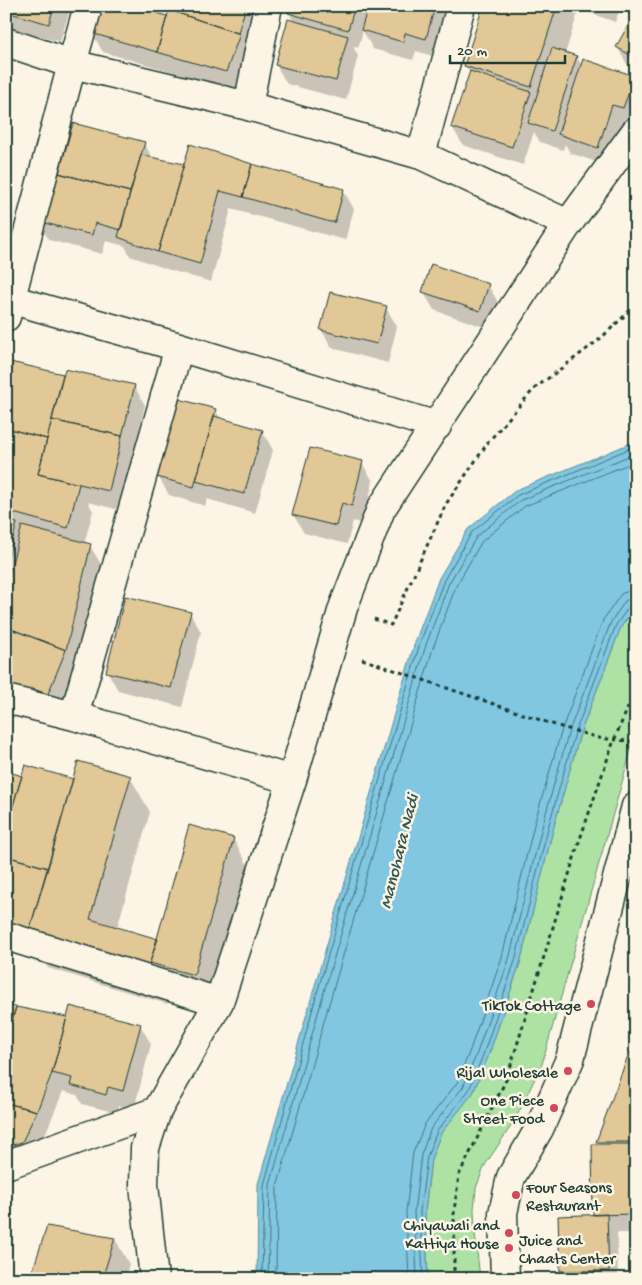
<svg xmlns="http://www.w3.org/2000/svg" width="642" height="1285" viewBox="0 0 642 1285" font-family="'Gochi Hand',sans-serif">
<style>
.green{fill:#ade2a4;stroke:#66906c}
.water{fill:#81c7e2;stroke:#5a909c}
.shadow{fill:#0003}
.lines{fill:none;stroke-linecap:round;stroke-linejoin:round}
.shore{stroke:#46747a;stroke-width:1}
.building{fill:#e2c797;stroke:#1f3d34}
.minor-casing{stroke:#1f3d34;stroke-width:31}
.path{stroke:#1f3d34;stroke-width:3;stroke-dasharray:4 4;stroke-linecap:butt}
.minor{stroke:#fcf5e5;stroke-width:28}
.poi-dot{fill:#d1495b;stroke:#fcf5e5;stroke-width:2}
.labels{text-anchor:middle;stroke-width:5;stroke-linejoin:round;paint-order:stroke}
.poi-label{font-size:16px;fill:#1f3d34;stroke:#fcf5e5;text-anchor:end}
.water-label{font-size:18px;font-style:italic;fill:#335957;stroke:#fcf5e5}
</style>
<rect width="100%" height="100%" fill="#fcf5e5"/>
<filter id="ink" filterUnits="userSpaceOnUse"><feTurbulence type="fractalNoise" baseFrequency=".02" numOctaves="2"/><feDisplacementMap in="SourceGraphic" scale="10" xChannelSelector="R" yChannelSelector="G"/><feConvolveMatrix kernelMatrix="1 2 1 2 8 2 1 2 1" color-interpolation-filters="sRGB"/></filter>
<g filter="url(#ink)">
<path class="green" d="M636,606v127l-94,331 -27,56 -30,45 -9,23 -2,21 1,24 5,46h-52l-3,-67 6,-53 10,-26 32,-40 15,-36 32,-94 33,-134 27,-95 41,-107z"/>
<path class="water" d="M636,441v165l-15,21 -41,107 -27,96 -33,133 -32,94 -15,36 -32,40 -10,26 -6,53 3,67h-171l1,-95 55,-192 102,-350 24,-64 29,-49 48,-39z"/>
<path class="shadow" d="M6,6h65l-11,36 -40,-11 -2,6 -12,-4z
M129,6l39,12 4,-12h90l-12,48 -14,36 -133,-38 -11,-19z
M291,6h160l-15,51 -20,-6 -3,9 -40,-11 -10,-18 -5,17 -5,-2 5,10 -12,44 -59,-16 -11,-19 18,-43 -5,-10z
M485,6h136l-6,16 -36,-13 -14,45 12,3 5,9 52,11 2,3v41l-2,6 -11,-4 -15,43 -38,-13 -5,-9 -2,6 -23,-8 -6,-10 -11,33 -60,-20 -11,-18 18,-53 -4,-8z
M636,14v56l-8,-4 -11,-19z
M74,124l70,19 9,16 32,6h66l92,25 11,19 -9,31 -114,-31 -20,73 -41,-12 -40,-14 -5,-10 -19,-5 -4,13 -53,-14 -11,-19 22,-46z
M488,285l11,19 -9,25 -56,-19 -11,-19z
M386,308l11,18 -9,37 -56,-15 -11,-19z
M6,362l58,13 70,11 11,19 -25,105 -32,-8 5,9 -9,33 6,2 15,25 -30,102 -16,40 -53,-15z
M215,410l6,9 41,12 11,19 -18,63 -48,-14 -2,7 -36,-11 -11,-19z
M362,463l11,18 -10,43 -10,-3 -6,23 -43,-11 -11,-19z
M190,613l11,19 -19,75 -64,-17 -11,-19z
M6,773l17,5 51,2 56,-3 20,35 -33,116 41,12 75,-101 20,35 -39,136 -44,-13 -3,7 -119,-36 -10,-17 -32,-10z
M6,1006l62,12 72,7 11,19 -17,65 -15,-3 -2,7 -35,-9 -5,-9 -14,-4 -16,39 -15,31 -26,8z
M630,1054h6v218l-1,-39h-18l1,46h-53l-4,-8 34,-55 4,-71 -1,-3z
M115,1239l14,25 -4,15h-94z"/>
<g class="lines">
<path class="shore" d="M262,1279l2,-94 53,-192 103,-350 24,-63 28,-48 46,-37 118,-49
M268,1279l2,-94 53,-190 103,-350 23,-62 28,-47 44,-36 115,-47
M276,1279l1,-92 54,-190 102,-349 23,-62 26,-45 43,-35 111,-45
M409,1279l-3,-67 7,-59 12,-29 32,-41 13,-33 32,-93 32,-132 28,-96 41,-109 18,-26 7,-3 8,-1
M417,1279l-3,-67 7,-57 10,-27 32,-41 14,-34 32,-94 33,-132 27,-96 42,-109 14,-21 5,-3 6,-1
M423,1279l-3,-67 7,-55 10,-26 32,-41 14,-35 32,-94 33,-133 27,-95 41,-108 14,-20 6,-2"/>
</g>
<path class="building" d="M6,6h48l-5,18 -39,-11 -2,6 -2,-1z
M99,6h34l34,10 -10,36 -66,-19z
M170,6h76l-8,27 -69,-23z
M289,6h66l-7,24 -60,-17z
M368,6h67l-9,33 -21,-6 -2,9 -42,-12z
M483,6h74l-26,81 -67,-21z
M169,10l71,24 -14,38 -69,-20z
M636,11v47l-20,-11z
M288,19l60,17 -12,45 -61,-16z
M552,48l25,8 -25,75 -24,-8z
M583,59l52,17 -12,32 -11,-3 -14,43 -40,-14z
M470,71l61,21 -19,55 -61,-20z
M73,123l72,19 -15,50 -71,-19z
M190,144l62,20 -9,33 -23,-6 -20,73 -42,-12z
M141,155l43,9 -26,88 -40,-15z
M252,164l92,25 -9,33h-5l-87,-25z
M50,171l80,21 -9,38 -26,-7 -3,12 -55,-14z
M431,264l58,20 -9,27 -58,-19z
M330,292l57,14 -10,38 -57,-14z
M6,361l57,13 -16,65 -41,-11z
M65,369l70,16 -13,51 -70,-16z
M179,399l37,10 -22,78 -37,-10z
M214,416l49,14 -19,64 -48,-13z
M52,420l70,16 -13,55 -71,-17z
M6,428l41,11 -9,35 41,10 -11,44 -62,-17z
M310,448l53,13 -11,45 -10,-3 -6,23 -44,-11z
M6,521l11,2 -11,42z
M22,526l69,18 -25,106 -60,-23v-42z
M125,596l66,16 -20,76 -65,-16z
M6,627l60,23 -18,44 -18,-6 -1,4 -23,-8z
M78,761l53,15 -41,143 68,20 -11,31 -121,-37 5,-8z
M25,765l48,14 -25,89 -42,-12v-27z
M6,771l16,5 -16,52z
M189,825l45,13 -40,137 -44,-12z
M6,856l42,12 -17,57 -5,8 -20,-6z
M6,1004l10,3 -10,34z
M70,1006l71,18 -18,67 -15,-4 -2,8 -36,-10 2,-7 -20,-5z
M16,1007l51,10 -15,56 -15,38 -31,-8v-62z
M629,1053h7v89h-40z
M6,1103l31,8 -15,31 -16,5z
M592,1144h44v70l-43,1z
M607,1214l2,57h-49l-2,-55z
M634,1216h2v55h-2z
M47,1226l68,12 -13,41h-72z"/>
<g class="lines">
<g class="minor-casing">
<path id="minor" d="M6,42l66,22 176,42 173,49 147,69
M248,106l20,-100
M421,155l40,-149
M6,298l173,49 258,79
M6,317l66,-253 16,-58
M6,699l68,17 218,64
M74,716l105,-369
M6,936l213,66
M6,1165l151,-54
M154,1279l-10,-94 1,-37 12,-37 62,-109 73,-222 51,-172 38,-99 187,-285 68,-93
M505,1279l-2,-66 8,-36 28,-48 31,-70 66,-253"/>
</g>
<path class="path" d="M374,619l17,6 55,-121 43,-63 45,-52 66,-50 36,-34
M362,659l196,67 41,12 37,4
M454,1279v-67l5,-37 48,-97 71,-233 36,-105 22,-51"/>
<use href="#minor" class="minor"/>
</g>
</g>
<g class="poi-dot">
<circle cx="591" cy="1004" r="5"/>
<circle cx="568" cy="1071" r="5"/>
<circle cx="554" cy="1108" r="5"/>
<circle cx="516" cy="1195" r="5"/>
<circle cx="509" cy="1233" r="5"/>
<circle cx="509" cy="1248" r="5"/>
</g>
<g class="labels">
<g class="poi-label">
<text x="581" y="1010">TikTok Cottage</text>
<text x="558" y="1077">Rijal Wholesale</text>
<text x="544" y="1105">One Piece<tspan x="544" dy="18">Street Food</tspan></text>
<text x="526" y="1192" text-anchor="start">Four Seasons<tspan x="526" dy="18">Restaurant</tspan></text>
<text x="499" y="1230">Chiyawali and<tspan x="499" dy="18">Kattiya House</tspan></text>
<text x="519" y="1245" text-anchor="start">Juice and<tspan x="519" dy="18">Chaats Center</tspan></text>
</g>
<g class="water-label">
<text transform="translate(398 851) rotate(-76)" y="6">Manohara Nadi</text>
</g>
</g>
<rect width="642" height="1285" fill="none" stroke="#fcf5e5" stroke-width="25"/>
<rect x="12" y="12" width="617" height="1260" fill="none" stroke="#1f3d34" stroke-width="2" filter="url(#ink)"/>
<path d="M450 55v8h115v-8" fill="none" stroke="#1f3d34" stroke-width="2.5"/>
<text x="457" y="55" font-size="15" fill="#1f3d34" stroke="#fcf5e5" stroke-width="4" paint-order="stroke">20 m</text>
</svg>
